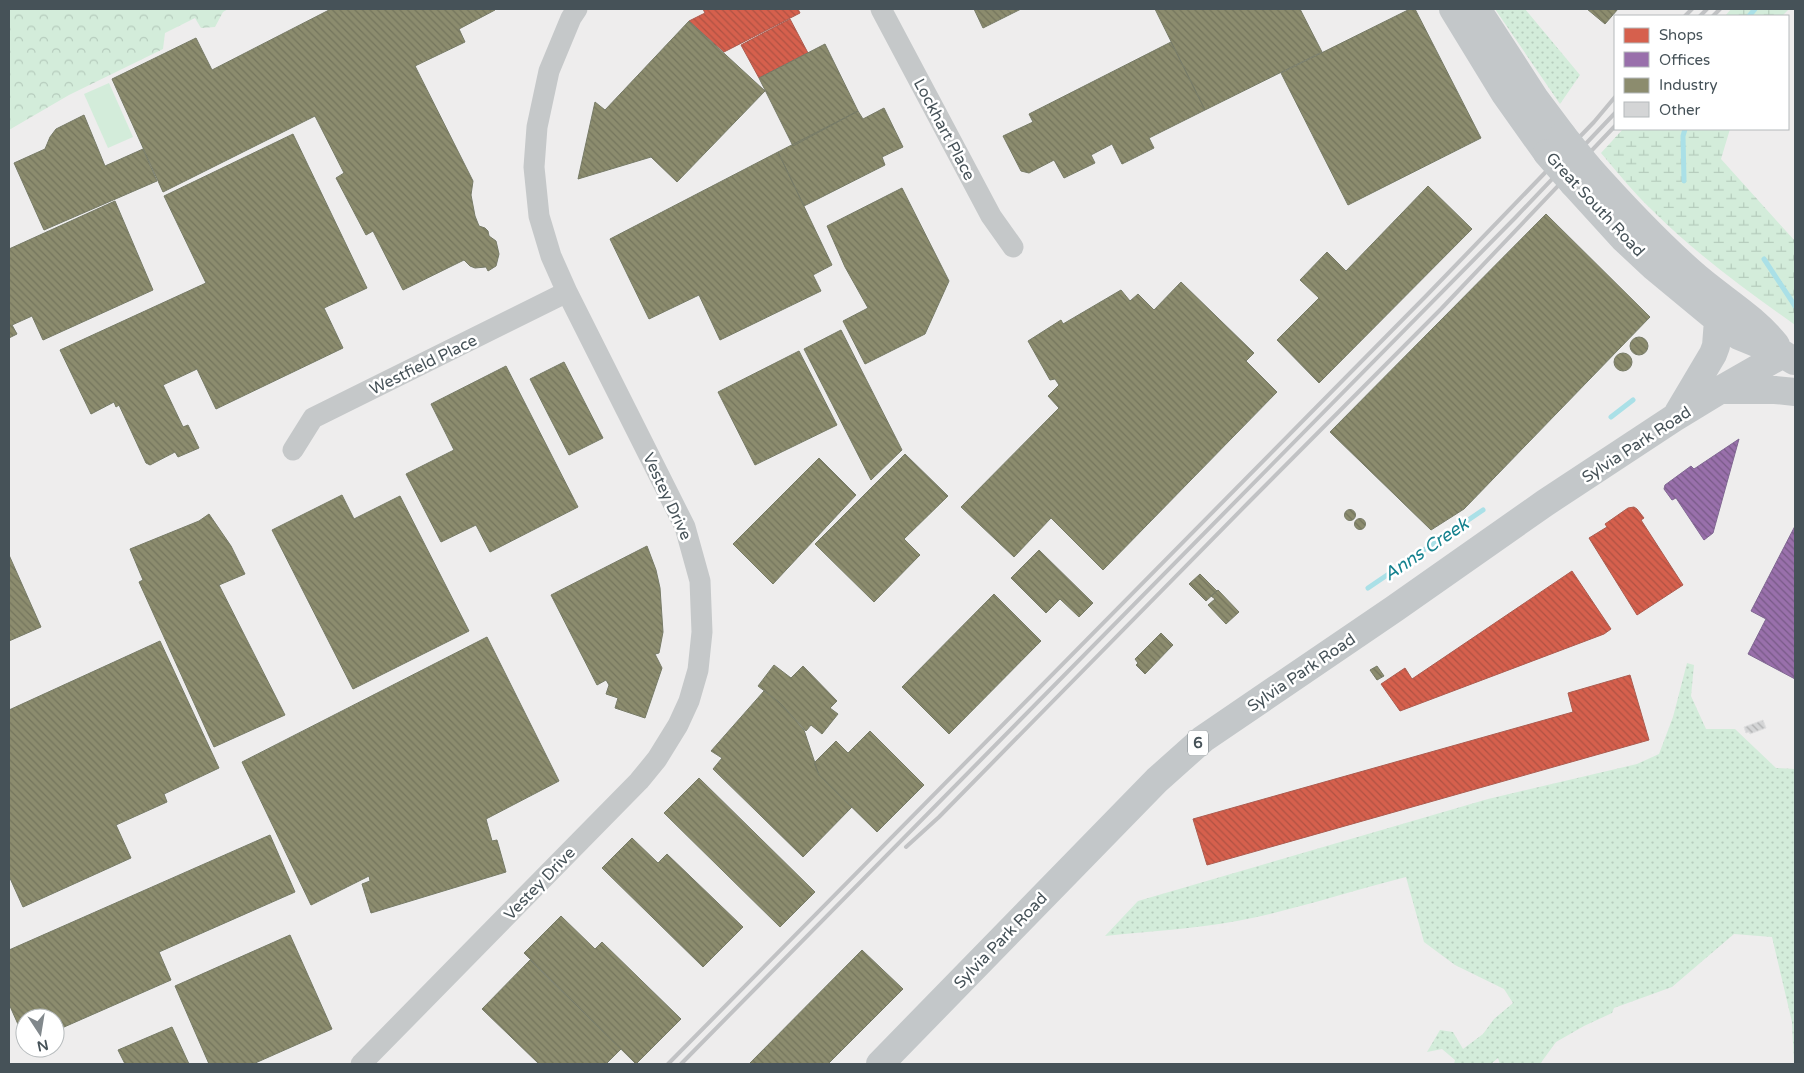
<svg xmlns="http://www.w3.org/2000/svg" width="1804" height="1073" viewBox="0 0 1804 1073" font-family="'Varela Round',sans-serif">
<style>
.grass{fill:url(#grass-dots)}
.forest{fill:url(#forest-crowns)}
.wetland{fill:url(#wetland-marsh)}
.garden{fill:#d3ecda}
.shops{fill:url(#shops-back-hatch);stroke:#ab5c50}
.offices{fill:url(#offices-back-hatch);stroke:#806792}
.industry{fill:url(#industry-back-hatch);stroke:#777b67}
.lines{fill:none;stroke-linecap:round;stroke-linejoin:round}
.stream{stroke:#aae0e7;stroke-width:5}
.building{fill:url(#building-back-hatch);stroke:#dfdfe0}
.minor{stroke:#c5c8c9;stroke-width:21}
.major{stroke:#c3c7c9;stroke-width:28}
.rail{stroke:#c1c2c4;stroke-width:4}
.major-bridge{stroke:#c3c7c9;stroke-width:28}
.labels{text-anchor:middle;stroke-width:5;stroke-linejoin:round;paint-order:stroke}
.shield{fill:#fff;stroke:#7e868a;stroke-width:1}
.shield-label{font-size:15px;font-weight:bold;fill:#465258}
.street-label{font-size:16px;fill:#465258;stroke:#fff}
.water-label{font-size:18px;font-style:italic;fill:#15818e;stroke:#fff}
</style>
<defs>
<pattern id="grass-dots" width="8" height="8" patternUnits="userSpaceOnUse" patternTransform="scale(1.25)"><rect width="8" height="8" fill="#d3ecda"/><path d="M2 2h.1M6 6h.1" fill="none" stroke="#b6ccbd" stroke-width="1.8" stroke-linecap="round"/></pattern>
<pattern id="forest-crowns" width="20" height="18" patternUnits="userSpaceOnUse" patternTransform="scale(1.25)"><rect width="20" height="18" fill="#d3ecda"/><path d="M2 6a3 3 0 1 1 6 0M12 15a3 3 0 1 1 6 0" fill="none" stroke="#b6ccbd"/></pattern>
<pattern id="wetland-marsh" width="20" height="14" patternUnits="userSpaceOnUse" patternTransform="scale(1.25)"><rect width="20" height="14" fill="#d3ecda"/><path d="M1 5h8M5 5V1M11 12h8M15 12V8" fill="none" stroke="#b6ccbd"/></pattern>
<pattern id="shops-back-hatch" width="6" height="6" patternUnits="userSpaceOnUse" patternTransform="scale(1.25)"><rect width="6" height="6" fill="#d6604d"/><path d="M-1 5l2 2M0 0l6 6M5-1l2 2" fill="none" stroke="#af5243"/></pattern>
<pattern id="offices-back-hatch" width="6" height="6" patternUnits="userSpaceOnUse" patternTransform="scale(1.25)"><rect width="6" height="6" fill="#9970ab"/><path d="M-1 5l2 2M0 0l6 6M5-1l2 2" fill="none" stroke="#785a87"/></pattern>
<pattern id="industry-back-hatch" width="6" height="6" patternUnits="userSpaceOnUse" patternTransform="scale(1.25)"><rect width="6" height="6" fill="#8c8c6e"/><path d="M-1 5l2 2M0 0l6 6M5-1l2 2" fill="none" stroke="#74755d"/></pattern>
<pattern id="building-back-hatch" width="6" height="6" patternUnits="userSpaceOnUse" patternTransform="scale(1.25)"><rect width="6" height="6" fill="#d4d5d6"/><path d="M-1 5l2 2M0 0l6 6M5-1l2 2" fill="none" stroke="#aeafb0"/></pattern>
</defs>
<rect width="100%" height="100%" fill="#eeeded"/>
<path class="grass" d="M1495,9h30l55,66 -20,29z
M1687,663l7,2 -3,31 15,33h29l41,39 19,1v295h-1l-2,-42 -20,-85 -38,-3 -62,53 -58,21 -2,5 -28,13 -28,16 -16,22h-40l-2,-6 -7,6h-37l1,-4 -13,-11 -15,3 13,-22 13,2 10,17 20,-15 11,-15 19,-16 -9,-14 -49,-24 -31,-23 -18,-65c-56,14 -111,33 -169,44 -43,8 -88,10 -132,15l33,-35 350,-102 149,-35 22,-10 14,-37z"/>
<path class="forest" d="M9,9h219l-5,3 -8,15 -14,1 -6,-10 -30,15 -2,16 -94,46 -60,35z"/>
<path class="wetland" d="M1731,9h58l-7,7h-57z
M1623,129h107l-9,30 74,82v84c-49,-35 -99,-71 -143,-115 -18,-17 -34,-37 -51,-57z"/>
<path class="garden" d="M109,83l24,54 -25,11 -24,-54z"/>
<path class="shops" d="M703,9h95l2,4 -76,39 -35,-31 16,-8z
M790,19l18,34 -49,25 -18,-33z
M1634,507l3,2 7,9 -3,2 42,65 -46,30 -48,-77 18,-11 -2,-3 23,-16z
M1572,571l39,58 -7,5 -204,77 -19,-27 24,-16 7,11z
M1630,675l19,65 -442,125 -14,-46 380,-107 -5,-19z"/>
<path class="offices" d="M1739,439l-26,94 -9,7 -28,-42 -4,2 -8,-11 1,-4 26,-19 3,3z
M1795,526v153l-47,-25 18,-35 -15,-8z"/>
<path class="industry" d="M331,9h164v1l-36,19 6,13 -50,24 58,115 -2,14 4,21 4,10 6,2 3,3 1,5 7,5 3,13 -3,12 -8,5 -2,-4 -11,1 -5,-2 -6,-6 -61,30 -30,-59 -7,4 -30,-57 8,-5 -29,-57 -152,76 -51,-113 84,-41 16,32z
M974,9h47l-38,19z
M1155,9h145l22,43 -117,58z
M1410,9h5l66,129 -133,67 -67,-132z
M1587,9h31l-13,15z
M689,21l76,70 -88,91 -26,-25 -73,22 17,-77 10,8z
M1171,42l34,68 -56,28 5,10 -32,16 -10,-20 -21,11 4,8 -31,15 -10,-18 -25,13 -8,-2 -18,-35 30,-14 -4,-8z
M825,44l33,67 -65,35 -34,-68z
M884,108l19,39 -21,10 3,8 -81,41 -26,-54 80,-41 5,8z
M84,115l21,51 38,-17 14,32 -113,49 -30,-67 31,-14 5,-12 6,-8z
M293,134l74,154 -43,20 19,40 -127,61 -19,-40 -34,16 20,42 5,-2 11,23 -21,9 -3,-5 -25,13 -4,-2 -27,-58 -3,2 -2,-5 -23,12 -31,-64 146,-67 -42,-87z
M778,152l54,113 -19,10 8,16 -101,49 -21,-45 -50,24 -39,-80z
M1428,186l44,43 -153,154 -42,-43 42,-42 -19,-18 27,-28 19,19z
M902,188l47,93 -24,53 -60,30 -22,-43 25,-13 -23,-41 -18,-41z
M115,201l38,89 -110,50 -11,-24 -20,9 5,9 -8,4v-89z
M1546,214l104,103 -186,192 -33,21 -101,-98z
M1181,282l73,71 -8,8 31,31 -174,178 -52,-52 -37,39 -53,-50 98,-99 -11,-12 11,-11 -4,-6 -5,1 -22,-39 33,-21 2,4 58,-34 9,11 8,-7 16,16z
M841,330l61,120 -31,30 -67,-131z
M1630 346a9 9 0 1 1 18 0a9 9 0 1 1-18 0Z
M799,351l38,74 -82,40 -37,-73z
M1614 362a9 9 0 1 1 18 0a9 9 0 1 1-18 0Z
M564,362l39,76 -34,17 -39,-76z
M506,366l72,141 -88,45 -14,-27 -35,17 -35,-68 48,-24 -23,-46z
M905,454l43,42 -44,43 16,16 -46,47 -59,-58z
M819,458l37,37 -83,89 -40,-40z
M342,495l12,24 46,-23 69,135 -116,58 -81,-159z
M1344.5 515a5.5 5.5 0 1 1 11 0a5.5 5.5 0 1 1-11 0Z
M209,514l22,32 14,28 -26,11 66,130 -71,32 -75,-165 4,-2 -13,-31 69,-28z
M1354.5 524a5.5 5.5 0 1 1 11 0a5.5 5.5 0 1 1-11 0Z
M647,546l9,24 4,18 3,44 -4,21 -4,1 7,14 -17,50 -30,-10 3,-10 -12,-4 3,-9 -3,-5 -9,5 -46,-90z
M1039,550l54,53 -14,14 -19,-18 -14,14 -35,-35z
M9,555l32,72 -32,14z
M1200,574l17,17 -11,10 -17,-17z
M1218,590l21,22 -13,12 -18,-19 7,-6 -4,-3z
M994,594l47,47 -92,93 -47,-47z
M1161,633l12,12 -28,29 -9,-9 2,-2 -3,-4z
M487,637l72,144 -73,38 6,22 5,-1 9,32 -135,41 -9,-29 8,-3 -1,-5 -58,29 -69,-143z
M160,641l59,127 -55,26 3,8 -51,23 15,33 -108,49 -14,-31v-166z
M774,665l17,13 12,-12 34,35 -7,7 8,6 -16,20 -11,-9 -5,6 -26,-28 -22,-17z
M1377,666l7,10 -7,4 -7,-10z
M764,691l16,12 24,27 15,45 33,32 -49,50 -90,-88 9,-11 -11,-7z
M870,731l54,54 -47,47 -58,-57 -5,-12 22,-22 12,12z
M699,778l116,114 -35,35 -116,-114z
M270,835l25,57 -136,60 12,28 -116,51v-13h-30v22l-16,-36v-54z
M632,838l26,25 9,-9 76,73 -40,40 -101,-99z
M561,916l34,33 7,-7 79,77 -45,45 -112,-111z
M290,935l42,94 -79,35h-44l-34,-78z
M862,950l41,39 -75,75h-79z
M530,960l91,89 -15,15h-67l-57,-55z
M172,1027l17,37h-64l-7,-14z"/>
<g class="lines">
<path class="stream" d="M1749,16l6,-7
M1684,181l-1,-45 2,-7
M1764,259l31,47
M1611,417l22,-17
M1368,588l115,-78"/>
</g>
<path class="building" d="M1763,720l3,8 -16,6 -1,-2 -3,1 -2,-6z"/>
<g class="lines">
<path class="minor" d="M881,9l110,207 22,31
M293,450l20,-32 254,-126
M361,1064l278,-283 18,-22 21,-34 11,-24 9,-31 4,-38 -2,-51 -15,-54 -118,-235 -16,-36 -12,-40 -5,-49 3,-40 12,-56 22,-53 6,-9"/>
<path class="major" d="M1453,9l52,85 42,59
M1477,9l59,91 27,36
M1588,167c33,37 67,73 104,106 28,25 61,43 84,72
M1573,183l51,56 30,28 64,53 21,16 44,18 11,7
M1722,390h53l20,2
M1678,413l35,-59 3,-8 2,-26
M880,1064l277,-284 46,-41 191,-130 151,-106 129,-85 46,-28 63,-36"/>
<path class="rail" d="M1685,16l7,-7
M1700,16l7,-7
M1713,16l7,-7
M906,847l33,-30 309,-314 193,-194 174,-183
M668,1064l758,-768 168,-174 21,-25
M681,1064l834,-846 100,-105"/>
<path class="major-bridge" d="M1563,136l25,31
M1547,153l26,30"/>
</g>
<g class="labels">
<rect class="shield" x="1188" y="730.5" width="20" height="25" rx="4"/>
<g class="shield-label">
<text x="1198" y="748">6</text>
</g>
<g class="street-label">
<text transform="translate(945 129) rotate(62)" y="6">Lockhart Place</text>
<text transform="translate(1596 204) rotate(47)" y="6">Great South Road</text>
<text transform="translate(423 364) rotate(-26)" y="6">Westfield Place</text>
<text transform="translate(1636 444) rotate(-33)" y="6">Sylvia Park Road</text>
<text transform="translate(668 496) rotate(65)" y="6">Vestey Drive</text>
<text transform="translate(1301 672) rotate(-34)" y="6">Sylvia Park Road</text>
<text transform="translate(539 883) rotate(-46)" y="6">Vestey Drive</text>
<text transform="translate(1000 940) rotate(-46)" y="6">Sylvia Park Road</text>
</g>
<g class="water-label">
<text transform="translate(1426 549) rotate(-34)" y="6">Anns Creek</text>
</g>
</g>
<rect width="1804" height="1073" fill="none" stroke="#465258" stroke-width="20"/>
<rect x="1614" y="15" width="175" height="115" fill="#ffffff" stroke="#b5babc"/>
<rect x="1624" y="28" width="25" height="15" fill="#d6604d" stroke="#b5babc"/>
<text x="1659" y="40" font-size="15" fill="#465258">Shops</text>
<rect x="1624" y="52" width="25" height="15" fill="#9970ab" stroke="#b5babc"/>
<text x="1659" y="65" font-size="15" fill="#465258">Offices</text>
<rect x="1624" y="78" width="25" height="15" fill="#8c8c6e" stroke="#b5babc"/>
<text x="1659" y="90" font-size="15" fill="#465258">Industry</text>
<rect x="1624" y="102" width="25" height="15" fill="#d4d5d6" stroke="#b5babc"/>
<text x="1659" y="115" font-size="15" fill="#465258">Other</text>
<g transform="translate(40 1033) rotate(168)"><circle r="24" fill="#ffffff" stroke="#b5babc"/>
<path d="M0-4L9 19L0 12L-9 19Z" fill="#81888c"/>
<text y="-8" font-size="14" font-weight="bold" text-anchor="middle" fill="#465258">N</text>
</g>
</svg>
